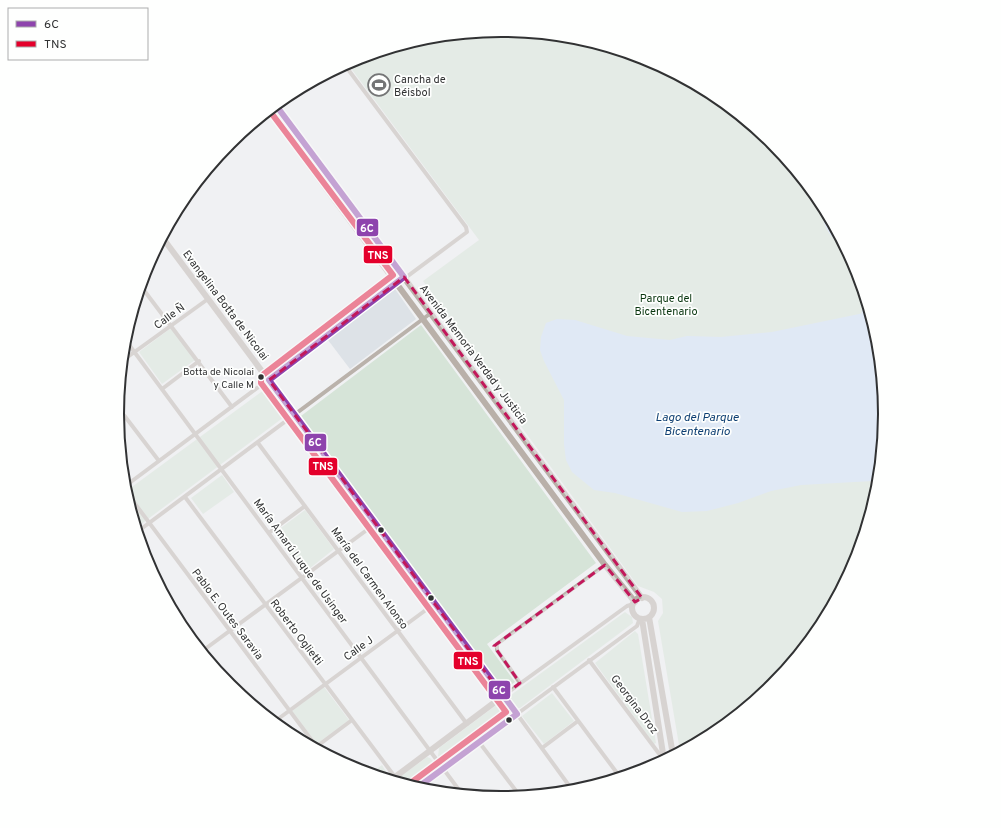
<svg xmlns="http://www.w3.org/2000/svg" width="1001" height="828" viewBox="0 0 1001 828" font-family="Overpass,sans-serif">
<style>
.built{fill:#dde2e7}
.green{fill:#d6e4d8}
.water{fill:#cce0f9}
.lines{fill:none;stroke-linecap:round;stroke-linejoin:round}
.canal{stroke:#cce0f9;stroke-width:5}
.street{stroke:#bab2ab;stroke-width:4}
.secondary{stroke:#b9b0a9;stroke-width:6}
.bus-1-casing{stroke:#fefffe;stroke-width:9}
.bus-2-casing{stroke:#fefffe;stroke-width:9}
.bus-1{stroke:#8e44ad;stroke-width:6}
.bus-2{stroke:#e4002b;stroke-width:6}
.marked{fill:none;stroke:#c2185b;stroke-width:3;stroke-dasharray:8 5;stroke-linejoin:round}
.bus-dot{fill:#313233;stroke:#fefffe;stroke-width:1.5}
.labels{text-anchor:middle;stroke-width:3.5;stroke-linejoin:round;paint-order:stroke}
.bus-label{font-size:10px;fill:#313233;stroke:#fefffe;text-anchor:end}
.poi-label{font-size:11px;fill:#313233;stroke:#fefffe;text-anchor:start}
.park-label{font-size:11px;fill:#08350e;stroke:#fefffe}
.street-label{font-size:11px;fill:#313233;stroke:#fefffe}
.water-label{font-size:12px;font-style:italic;fill:#0e3f72;stroke:#fefffe}
.rim{fill:none;stroke:#313233;stroke-width:2}
.line-badge{stroke:#fefffe;stroke-width:1.5}
.badge-label{font-size:11px;text-anchor:middle;font-weight:bold;fill:#fff}
</style>
<rect width="100%" height="100%" fill="#f0f1f3"/>
<path class="built" d="M395,289l21,30 -66,50 -22,-29z"/>
<path class="green" d="M501,30l75,7 72,22 66,36 58,48 48,58 35,66 22,72 7,75 -7,75 -22,72 -35,67 -48,58 -58,47 -34,18 -22,-130 5,-8 -1,-14 -8,-7 -16,-6 -118,-161 3,-4 -100,-140 56,-41 -132,-177 79,-26z
M421,325l175,238 -109,81 28,38 -11,8 -203,-274z
M171,328l24,32 -33,24 -23,-32z
M268,387l20,27 -152,114 -11,-36z
M222,475l12,17 -31,22 -12,-16z
M305,510l29,39 -30,24 -30,-40z
M625,612l7,5 1,6 -113,85h-3l-7,-9 1,-4z
M635,631l3,3 18,109 -2,1 -59,-81z
M324,687l25,33 -32,24 -25,-33z
M552,693l22,28 -30,23 -22,-28z
M504,702l7,10 -1,5 -61,45h-5l-6,-6 1,-8 60,-45z
M427,757l3,1 8,9 -1,3 -22,17 -21,-6z
M382,765l7,12 -2,2 -17,-5z"/>
<path class="water" d="M869,312l8,27 7,75 -6,69 -6,-2 -71,4 -30,6 -33,12 -31,8 -25,1 -67,-19 -21,-3 -22,-18 -6,-12 -2,-16v-44l-20,-39 -4,-11 1,-13 5,-14 11,-4 18,1 52,16 43,4 17,-4 34,1 51,-5z"/>
<g class="lines">
<path class="canal" d="M821,203c4,13 6,31 20,37
M863,320l3,-19"/>
<path class="street" d="M140,285l92,122
M124,338l338,456
M122,361l86,-62
M162,389l37,-28
M117,406l42,55
M258,443l209,281
M124,487l343,-255 -1,-5 -122,-163
M124,489l195,261
M185,497l210,280
M137,532l294,-219
M270,532l35,-26
M201,652l174,-128
M589,660l74,99 -7,5
M520,683l-23,-33v-6l108,-79
M553,687l67,90
M503,696l124,-90 7,-2
M274,722l160,-118
M479,742l41,54
M316,747l36,-27
M542,748l36,-27
M573,791l-56,-77 120,-88 3,-8"/>
<path class="secondary" d="M275,104l367,494
M268,110l337,455 30,37
M162,237l355,477 -100,74
M632 608a11 11 0 1 1 22 0a11 11 0 1 1-22 0Z
M649,617l24,138
M642,619l22,141
M391,780l112,-84"/>
<g class="bus-1-casing">
<path id="bus-1" d="M275,104l129,173 -135,103 248,334 -100,74"/>
</g>
<g class="bus-2-casing">
<path id="bus-2" d="M269,110l124,165 -129,99 -3,3v6l245,329 -94,70"/>
</g>
<use href="#bus-1" class="bus-1"/>
<use href="#bus-2" class="bus-2"/>
</g>
<path d="M0 0H1001V828H0ZM404,277l238,321 -7,4 -30,-37 -111,81 26,37 -17,13 -234,-316z" fill="#f0f1f3" fill-opacity=".55" fill-rule="evenodd"/>
<path class="marked" d="M404,277l238,321 -7,4 -30,-37 -111,81 26,37 -17,13 -234,-316z"/>
<defs>
<g id="stadium-ring" transform="scale(1.15)"><circle r="9.5" fill="#fefffe" stroke="#747576" stroke-width="1.5"/><path d="M0-5a6.5 5 0 1 0 0 10a6.5 5 0 1 0 0-10ZM-3.5-1.8h7v3.6h-7Z" fill="#747576"/></g>
</defs>
<g fill-rule="evenodd">
<use href="#stadium-ring" x="379" y="85"/>
</g>
<g class="bus-dot">
<circle cx="261" cy="377" r="3.5"/>
<circle cx="381" cy="530" r="3.5"/>
<circle cx="431" cy="598" r="3.5"/>
<circle cx="509" cy="720" r="3.5"/>
</g>
<g class="labels">
<g class="bus-label">
<text x="254" y="375">Botta de Nicolai<tspan x="254" dy="13">y Calle M</tspan></text>
</g>
<g class="poi-label">
<text x="394" y="83">Cancha de<tspan x="394" dy="13">Béisbol</tspan></text>
</g>
<g class="park-label">
<text x="666" y="302">Parque del<tspan x="666" dy="13">Bicentenario</tspan></text>
</g>
<g class="street-label">
<text transform="translate(226 305) rotate(53)" y="4">Evangelina Botta de Nicolai</text>
<text transform="translate(169 316) rotate(-36)" y="4">Calle Ñ</text>
<text transform="translate(474 354) rotate(53)" y="4">Avenida Memoria Verdad y Justicia</text>
<text transform="translate(301 561) rotate(54)" y="4">María Amarú Luque de Usinger</text>
<text transform="translate(370 578) rotate(54)" y="4">María del Carmen Alonso</text>
<text transform="translate(228 614) rotate(53)" y="4">Pablo E. Outes Saravia</text>
<text transform="translate(297 632) rotate(53)" y="4">Roberto Oglietti</text>
<text transform="translate(358 648) rotate(-36)" y="4">Calle J</text>
<text transform="translate(635 704) rotate(53)" y="4">Georgina Droz</text>
</g>
<g class="water-label">
<text x="697" y="421">Lago del Parque<tspan x="697" dy="14">Bicentenario</tspan></text>
</g>
</g>
<path d="M0 0H1001V828H0ZM124 414a377 377 0 1 1 754 0a377 377 0 1 1-754 0Z" fill="#fefffe" fill-rule="evenodd"/>
<path class="rim" d="M124 414a377 377 0 1 1 754 0a377 377 0 1 1-754 0Z"/>
<g class="line-badge">
<rect x="356" y="218" width="23" height="19" rx="4" fill="#8e44ad"/>
<rect x="363" y="245" width="30" height="19" rx="4" fill="#e4002b"/>
<rect x="304" y="433" width="23" height="19" rx="4" fill="#8e44ad"/>
<rect x="308" y="457" width="30" height="19" rx="4" fill="#e4002b"/>
<rect x="453" y="651" width="30" height="19" rx="4" fill="#e4002b"/>
<rect x="488" y="680" width="23" height="20" rx="4" fill="#8e44ad"/>
</g>
<g class="badge-label">
<text x="367" y="232">6C</text>
<text x="378" y="259">TNS</text>
<text x="315" y="446">6C</text>
<text x="323" y="470">TNS</text>
<text x="468" y="665">TNS</text>
<text x="499" y="694">6C</text>
</g>
<rect x="8" y="8" width="140" height="52" fill="#fefffe" stroke="#acadad"/>
<rect x="16" y="21" width="20" height="6" fill="#8e44ad" stroke="#acadad"/>
<text x="44" y="28" font-size="12" fill="#313233">6C</text>
<rect x="16" y="41" width="20" height="6" fill="#e4002b" stroke="#acadad"/>
<text x="44" y="48" font-size="12" fill="#313233">TNS</text>
</svg>
